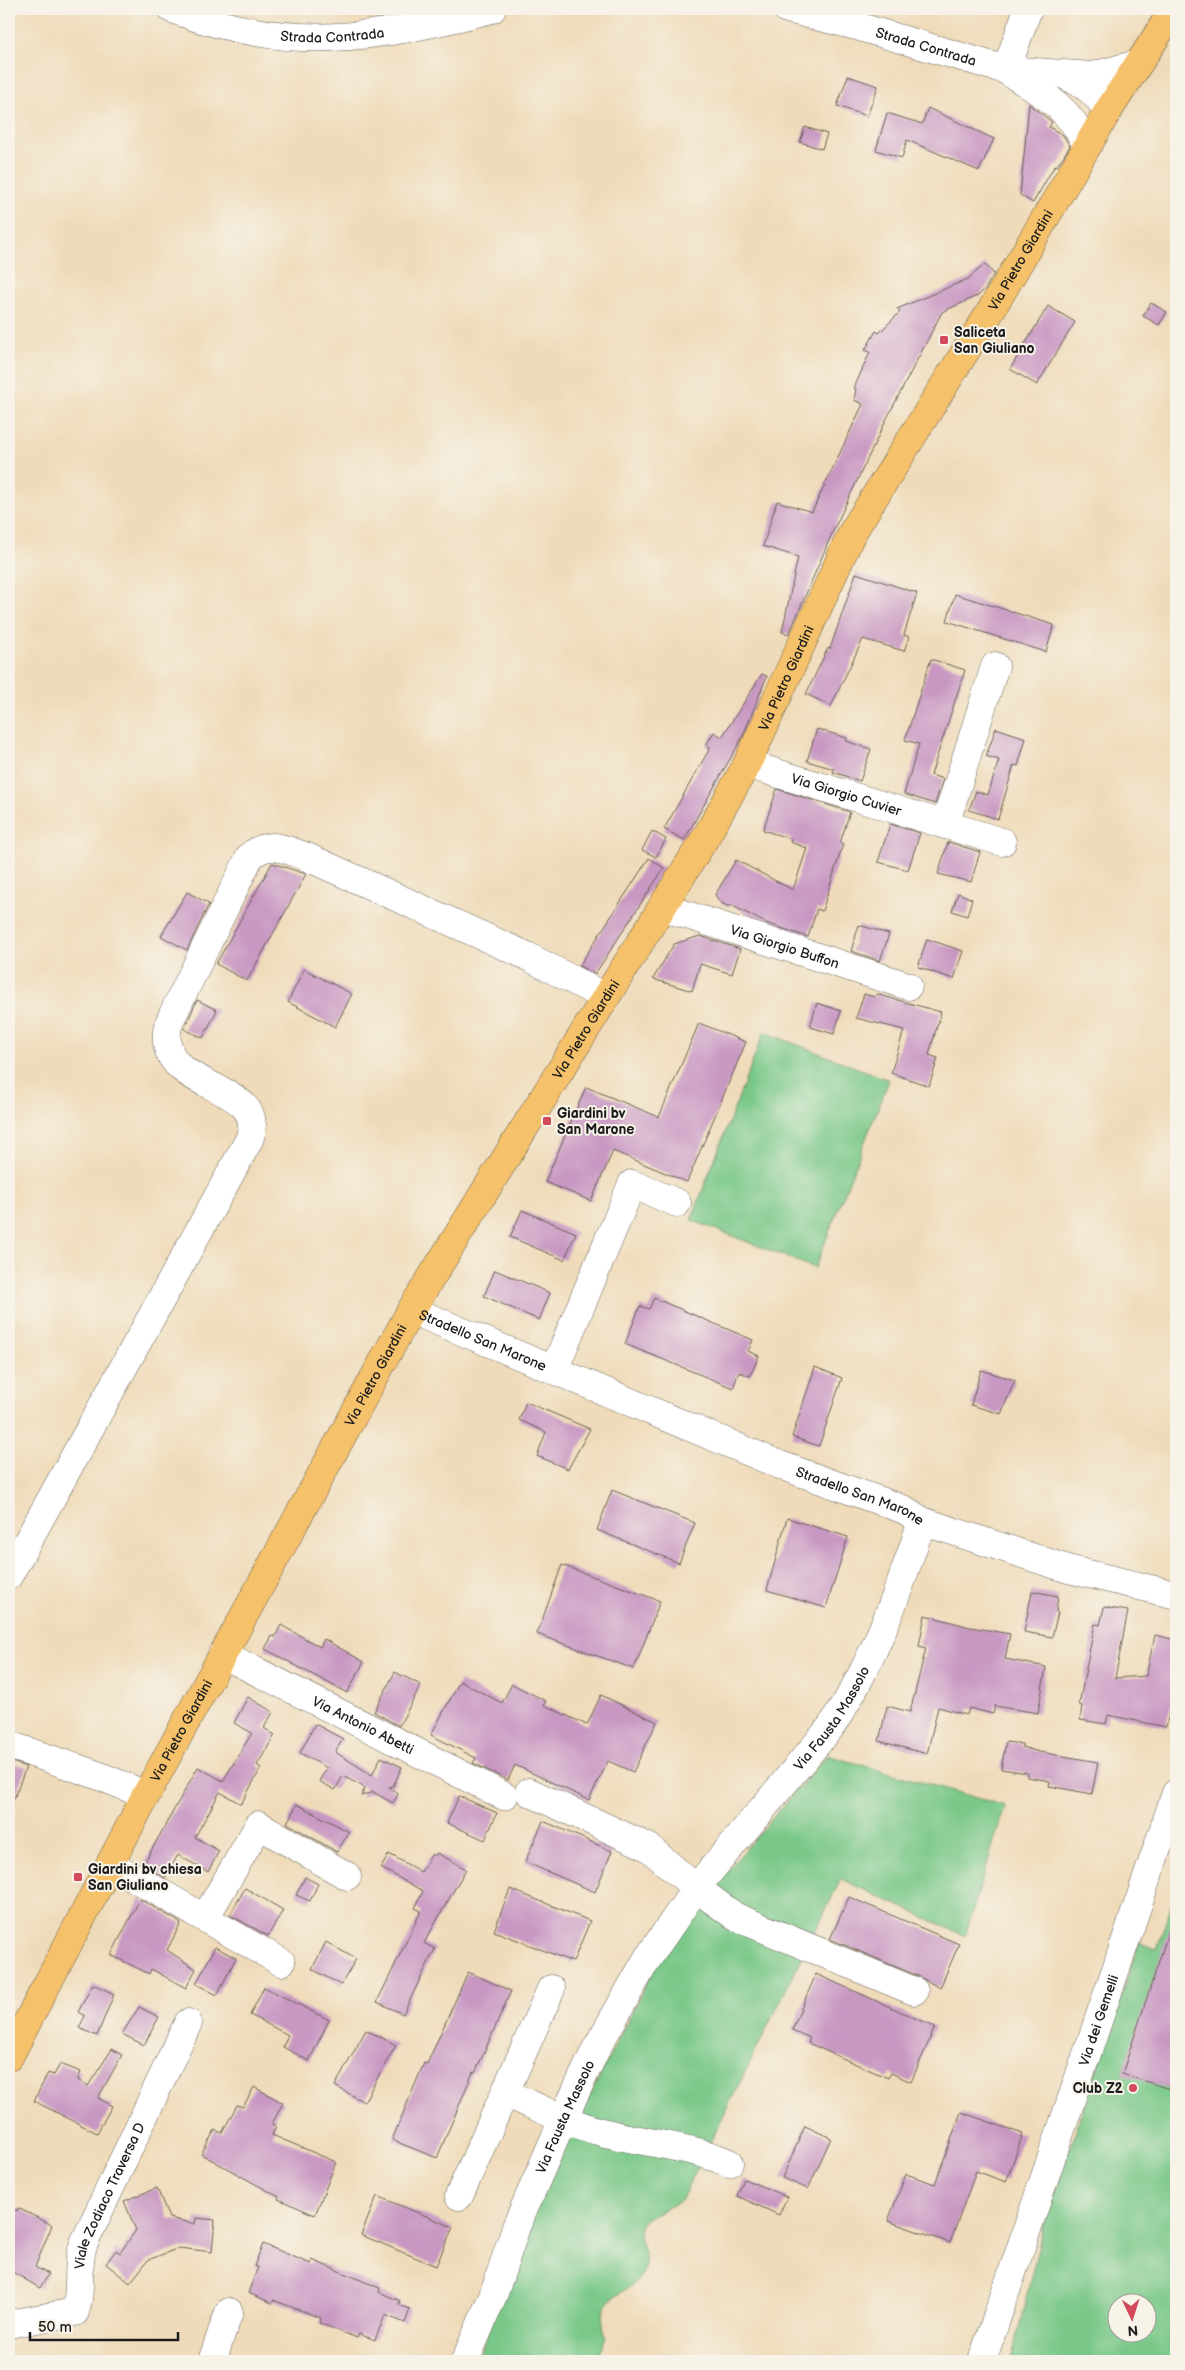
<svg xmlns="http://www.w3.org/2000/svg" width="1185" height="2370" viewBox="0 0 1185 2370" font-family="'Balsamiq Sans',sans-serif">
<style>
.green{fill:#79c889;stroke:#4a7252;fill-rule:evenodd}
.building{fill:#c897c2}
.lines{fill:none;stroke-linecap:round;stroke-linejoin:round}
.minor-casing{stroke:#665f53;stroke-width:29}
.major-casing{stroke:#665f53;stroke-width:29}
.minor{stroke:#fff;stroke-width:28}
.major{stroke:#f5c16b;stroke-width:28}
.poi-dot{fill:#d1495b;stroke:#f7f3e8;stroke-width:2}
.labels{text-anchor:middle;stroke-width:4;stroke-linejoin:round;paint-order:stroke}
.street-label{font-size:14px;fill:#1c1c1c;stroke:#f7f3e8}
.poi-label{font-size:14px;font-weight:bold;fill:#1c1c1c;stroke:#f7f3e8;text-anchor:start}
</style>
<rect width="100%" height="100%" fill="#f7f3e8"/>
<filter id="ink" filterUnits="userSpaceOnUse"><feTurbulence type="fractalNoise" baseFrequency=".02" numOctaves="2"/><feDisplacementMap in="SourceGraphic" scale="10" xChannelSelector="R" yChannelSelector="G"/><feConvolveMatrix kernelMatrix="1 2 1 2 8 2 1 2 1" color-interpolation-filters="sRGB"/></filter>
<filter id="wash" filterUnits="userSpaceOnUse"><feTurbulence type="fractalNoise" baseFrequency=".0096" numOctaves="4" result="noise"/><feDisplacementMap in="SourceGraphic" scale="20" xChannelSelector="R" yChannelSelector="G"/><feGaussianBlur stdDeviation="1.12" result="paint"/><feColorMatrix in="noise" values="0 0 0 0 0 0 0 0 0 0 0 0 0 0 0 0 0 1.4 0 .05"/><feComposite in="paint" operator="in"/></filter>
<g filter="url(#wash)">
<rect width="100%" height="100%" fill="#efdbba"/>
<path class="green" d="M764,1032l125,48 -74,188 -124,-48z
M827,1755l178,51 -40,130 -124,-57 -160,322c-9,5 -32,14 -37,20 -14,16 9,35 -1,52 -16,25 -51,21 -37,64l-11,24h-118l63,-166 129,-257z
M1176,1890v471h-165l32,-134 96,-284 18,6zM1118,2302h30v30h-30z"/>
<g id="blocks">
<path class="building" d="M848,76l30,10 -11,30 -30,-10z
M1029,104l23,18 -3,5 14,8 7,11 -13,20 -2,-1 -22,38 -13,-8z
M928,108l66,31 -15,32 -72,-31 -5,18 -26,-8 11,-37 35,11z
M805,127l22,7 -5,15 -22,-7z
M985,264l9,10 -9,15 -6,6 -37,17 -56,108 -53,111 -44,103 -7,-2 16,-75 -35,-11 14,-45 35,11 51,-108 -9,-4 2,-11 -2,-1 16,-36 -5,-2 11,-19 3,2 21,-21 -3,-3 71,-30z
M1151,303l16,9 -8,13 -16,-9z
M1048,306l27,16 -38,63 -27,-16z
M856,573l61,20 -13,42 5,2 -5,14 -41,-12 -32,67 -25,-12 22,-46 2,1z
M955,594l99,31 -8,27 -99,-31z
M931,659l34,11 -34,105 12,4 -8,25 -31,-10 15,-50 -14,-4z
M762,674l5,2 -25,62 -58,102 -20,-11 46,-81 -4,-3 8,-13 8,5z
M996,728l30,10 -8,28 -4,-1 -16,54 -29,-9 7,-19 12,4 11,-35 -13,-4z
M817,729l30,9 -1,3 25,8 -11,32 -27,-9 1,-3 -27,-8z
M777,789l73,23 -10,31 3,1 -21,67 -5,-2 -9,28 -42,-14 -35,-18 -2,2 -9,-5 -5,-7 21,-35 57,30 14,-42 -17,-6 1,-3 -28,-9z
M890,824l30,9 -12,37 -30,-8z
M652,831l14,8 -10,18 -14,-7z
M948,842l32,10 -9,30 -33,-8z
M649,858l15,10 -69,106 -16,-8z
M272,863l34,11 -59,107 -31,-17z
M187,892l22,12 -22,46 -26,-14z
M958,893l14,6 -5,17 -15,-5z
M859,925l30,9 -9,27 -29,-10z
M700,936l40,13 -8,25 -32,-10 -8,27 -39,-12 21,-35z
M927,939l36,12 -9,28 -36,-12z
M304,969l48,25 -17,33 -47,-25z
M864,994l11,3 1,-3 65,18 -12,43 9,3 -9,28 -38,-13 13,-43 -48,-12z
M197,1000l20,10 -14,28 -19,-9z
M817,1003l24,8 -7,23 -24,-7z
M699,1023l47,19 -59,140 -74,-31 -22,50 -46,-19 41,-95 73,30z
M522,1210l54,23 -12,27 -54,-23z
M495,1270l55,23 -11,27 -55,-24z
M654,1298l99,42 -5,11 11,5 -9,20 -11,-4 -6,16 -108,-44 15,-38 9,3z
M815,1367l27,11 -23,68 -27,-9z
M981,1370l34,10 -14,34 -30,-9z
M526,1402l64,27 -22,40 -31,-13 9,-24 -27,-12z
M612,1490l83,33 -16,40 -82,-33z
M787,1518l61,19 -22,71 -59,-18z
M562,1565l98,36 -26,68 -97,-35z
M1032,1591l26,5 -2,16h2l-6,25 -28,-5z
M1104,1607l24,4 -13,67 31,-2 9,-41 21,5v53h-2l-8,34 -58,-12 -2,9 -26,-4 2,-14 -3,-1 11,-57 5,-24 5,1z
M925,1615l45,12 40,7 -5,25 41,8 -8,46 -43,-7 -2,8 -24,-6 -2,7 -29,-8 -11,47 -48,-13 8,-35 23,6 16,-64 -7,-2z
M281,1625l39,22 4,-8 40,23 -17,31 -82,-44 7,-13 3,1z
M395,1672l26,13 -22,41 -25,-14z
M460,1681l42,22 10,-19 34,17 -2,4 43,20 14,-30 56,27 -24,50 -25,-11 -19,39 -74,-35 -7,15 -35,-17 3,-5 -45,-23z
M248,1697l25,15 -9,16 11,7 -18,30 4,3 -20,36 -21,-12 -25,45 24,14 -11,21 -30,-17 -13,23 -22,-13 55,-98 25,14 29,-48 -18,-10z
M315,1724l28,15 -8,13 37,23 9,-18 21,10 -9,19 -4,1 9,7 -5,9 -20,-11 -12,4 4,-8 -22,-12 -8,14 -16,-9 8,-13 -27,-15z
M1006,1742l16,2v3l17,5 59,10 -6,32 -43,-8 1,-5 -23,-4v-4l-26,-4z
M9,1761l17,6 -16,42h-1z
M459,1796l38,17 -12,27 -38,-17z
M297,1804l52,28 -12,20 -50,-29z
M543,1821l69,30 -17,41 -70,-30z
M437,1853l29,16 -42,74 11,6 -32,65 -26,-12 44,-91 -6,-3 8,-17 -42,-23 8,-14 32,18 11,-18 3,2z
M305,1877l13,7 -8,17 -14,-6z
M245,1888l38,22 -15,26 -38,-21z
M510,1889l80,32 -17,41 -79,-31z
M849,1897l110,47 -19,44 -20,-11 -90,-38z
M140,1899l41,24 -14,27 29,19 -10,19 -35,-19 -2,5 -38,-19z
M1173,1918l3,1v172l-54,-17z
M326,1942l30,17 -15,26 -29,-16z
M215,1947l21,11 -19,37 -21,-11z
M468,1972l43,19 -36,82 -2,-1 -36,86 -45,-18 32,-77 3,1z
M816,1974l119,53 -24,55 -20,-9 -3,5 -30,-13 -50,-22 2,-5 -18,-8z
M93,1984l21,10 -17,42 -18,-8 6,-12 -7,-4z
M264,1987l65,33 -20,41 -26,-14 5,-12 -38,-20z
M139,2007l20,10 -15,28 -22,-11z
M366,2030l30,15 -32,57 -29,-16z
M112,2049l10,6 -24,43 14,8 -15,27 -63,-32 14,-28 6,2 6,-11 21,8 -3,8 10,6z
M254,2087l29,16 -11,21 4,2 -4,9 64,27 -21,53 -37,-16 1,-2 -78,-43 14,-24 7,3 15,-28 6,2z
M961,2112l62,22 -17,48 -30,-11 -26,72 -62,-22 18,-47 29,10z
M805,2126l26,12 -23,51 -26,-11z
M744,2179l43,18 -8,18 -42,-19z
M157,2188l12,30 26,6 1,-6 19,2 -3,32 -33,-4 -31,12 -18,23 -24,-19 10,-14 4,3 16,-23 -12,-29z
M377,2196l76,31 -17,39 -75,-31z
M9,2207l8,4 1,-3 34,17 -17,42 13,7 -8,14 -31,-18z
M263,2244l48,20 1,-4 68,28 -1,4 21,9 -1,4 11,4 -5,14 -20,-8 -10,25 -16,-6 -2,4 -38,-15 2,-5 -48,-18 -1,3 -24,-10 10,-26 -4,-1z"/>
</g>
</g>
<g filter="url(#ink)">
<use href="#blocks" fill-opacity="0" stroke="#665f53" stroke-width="1"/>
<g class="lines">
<g class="minor-casing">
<g id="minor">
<path id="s1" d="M172,9c118,45 202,30 320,0"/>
<path id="s2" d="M787,9l73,18 146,43 86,6 45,-12"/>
<path d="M1006,70l22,-61"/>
<path d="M1010,73c34,21 59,35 77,72"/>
<path d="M1066,76c20,9 30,17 42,35"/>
<path id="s3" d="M747,764l255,78"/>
<path d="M945,825l50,-159"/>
<path id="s4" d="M662,907l246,79"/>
<path id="s5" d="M411,1310l369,155 125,45 17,11 146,48 108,26"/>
<path d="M554,1370l78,-186 45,19"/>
<path d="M9,1575l240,-435c22,-60 -89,-46 -82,-108 0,-6 4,-13 6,-18l77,-158c20,-17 36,-6 57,1l220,99 78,41"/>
<path id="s6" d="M222,1654l282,142"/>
<path d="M9,1745l88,30 49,20"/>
<path d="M529,1792l119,55 48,41 40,29 178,74"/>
<path d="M110,1864l171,98"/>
<path d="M205,1918l54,-93 88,51"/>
<path d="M505,2093c31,13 61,29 93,38 43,12 90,14 131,32"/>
<path d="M459,2196l92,-207"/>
<path id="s7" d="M9,2324l66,-12c8,-22 0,-46 9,-69l104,-220"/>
<path d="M212,2361l17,-49"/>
<path id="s8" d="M465,2361l29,-68 22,-66 47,-108 33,-70 50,-88 50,-73 134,-160c43,-63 68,-135 92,-207"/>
<path id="s9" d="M982,2361l194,-568"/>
</g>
</g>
<g class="major-casing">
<g id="major">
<path id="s10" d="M9,2057l137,-262 265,-485 296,-475 40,-71 105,-231 138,-221 118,-201 66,-102"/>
</g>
</g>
<use href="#minor" class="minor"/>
<use href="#major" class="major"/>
</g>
</g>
<g class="poi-dot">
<rect x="939" y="335" width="10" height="10" rx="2.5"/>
<rect x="542" y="1116" width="10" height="10" rx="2.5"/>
<rect x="73" y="1872" width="10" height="10" rx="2.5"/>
<circle cx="1133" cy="2088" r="5"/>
</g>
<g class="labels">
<g class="street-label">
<text dy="5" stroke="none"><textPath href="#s1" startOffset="164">Strada Contrada</textPath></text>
<text dy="5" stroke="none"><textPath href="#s2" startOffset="144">Strada Contrada</textPath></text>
<text dy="5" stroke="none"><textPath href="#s10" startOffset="2064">Via Pietro Giardini</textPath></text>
<text dy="5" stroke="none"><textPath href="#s10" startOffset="1584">Via Pietro Giardini</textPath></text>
<text dy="5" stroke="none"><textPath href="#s3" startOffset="104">Via Giorgio Cuvier</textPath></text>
<text dy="5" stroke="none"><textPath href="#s4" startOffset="129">Via Giorgio Buffon</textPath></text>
<text dy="5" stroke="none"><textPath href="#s10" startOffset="1179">Via Pietro Giardini</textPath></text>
<text dy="5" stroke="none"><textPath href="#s5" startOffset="78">Stradello San Marone</textPath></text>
<text dy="5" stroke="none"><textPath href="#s10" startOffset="774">Via Pietro Giardini</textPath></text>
<text dy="5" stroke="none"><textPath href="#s5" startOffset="486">Stradello San Marone</textPath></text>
<text dy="5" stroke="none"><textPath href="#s8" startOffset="746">Via Fausta Massolo</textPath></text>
<text dy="5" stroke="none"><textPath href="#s6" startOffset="158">Via Antonio Abetti</textPath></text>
<text dy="5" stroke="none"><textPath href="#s10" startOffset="369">Via Pietro Giardini</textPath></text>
<text dy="5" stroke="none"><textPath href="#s9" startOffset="360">Via dei Gemelli</textPath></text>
<text dy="5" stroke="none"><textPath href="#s8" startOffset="264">Via Fausta Massolo</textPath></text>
<text dy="5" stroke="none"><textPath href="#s7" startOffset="190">Viale Zodiaco Traversa D</textPath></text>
</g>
<g class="poi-label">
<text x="954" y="337">Saliceta<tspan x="954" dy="16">San Giuliano</tspan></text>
<text x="557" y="1118">Giardini bv<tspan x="557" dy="16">San Marone</tspan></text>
<text x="88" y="1874">Giardini bv chiesa<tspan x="88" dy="16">San Giuliano</tspan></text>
<text x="1123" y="2093" text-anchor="end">Club Z2</text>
</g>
</g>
<rect width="1185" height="2370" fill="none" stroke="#f7f3e8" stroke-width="30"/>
<g transform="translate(1132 2318) rotate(176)"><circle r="24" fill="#f7f3e8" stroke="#9f9d96"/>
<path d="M0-4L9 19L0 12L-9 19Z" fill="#d1495b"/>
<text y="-8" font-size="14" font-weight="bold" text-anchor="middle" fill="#1c1c1c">N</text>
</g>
<path d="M30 2332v8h148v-8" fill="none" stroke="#1c1c1c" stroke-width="2.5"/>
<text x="38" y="2332" font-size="15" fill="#1c1c1c" stroke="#f7f3e8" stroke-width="4" paint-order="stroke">50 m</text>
</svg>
